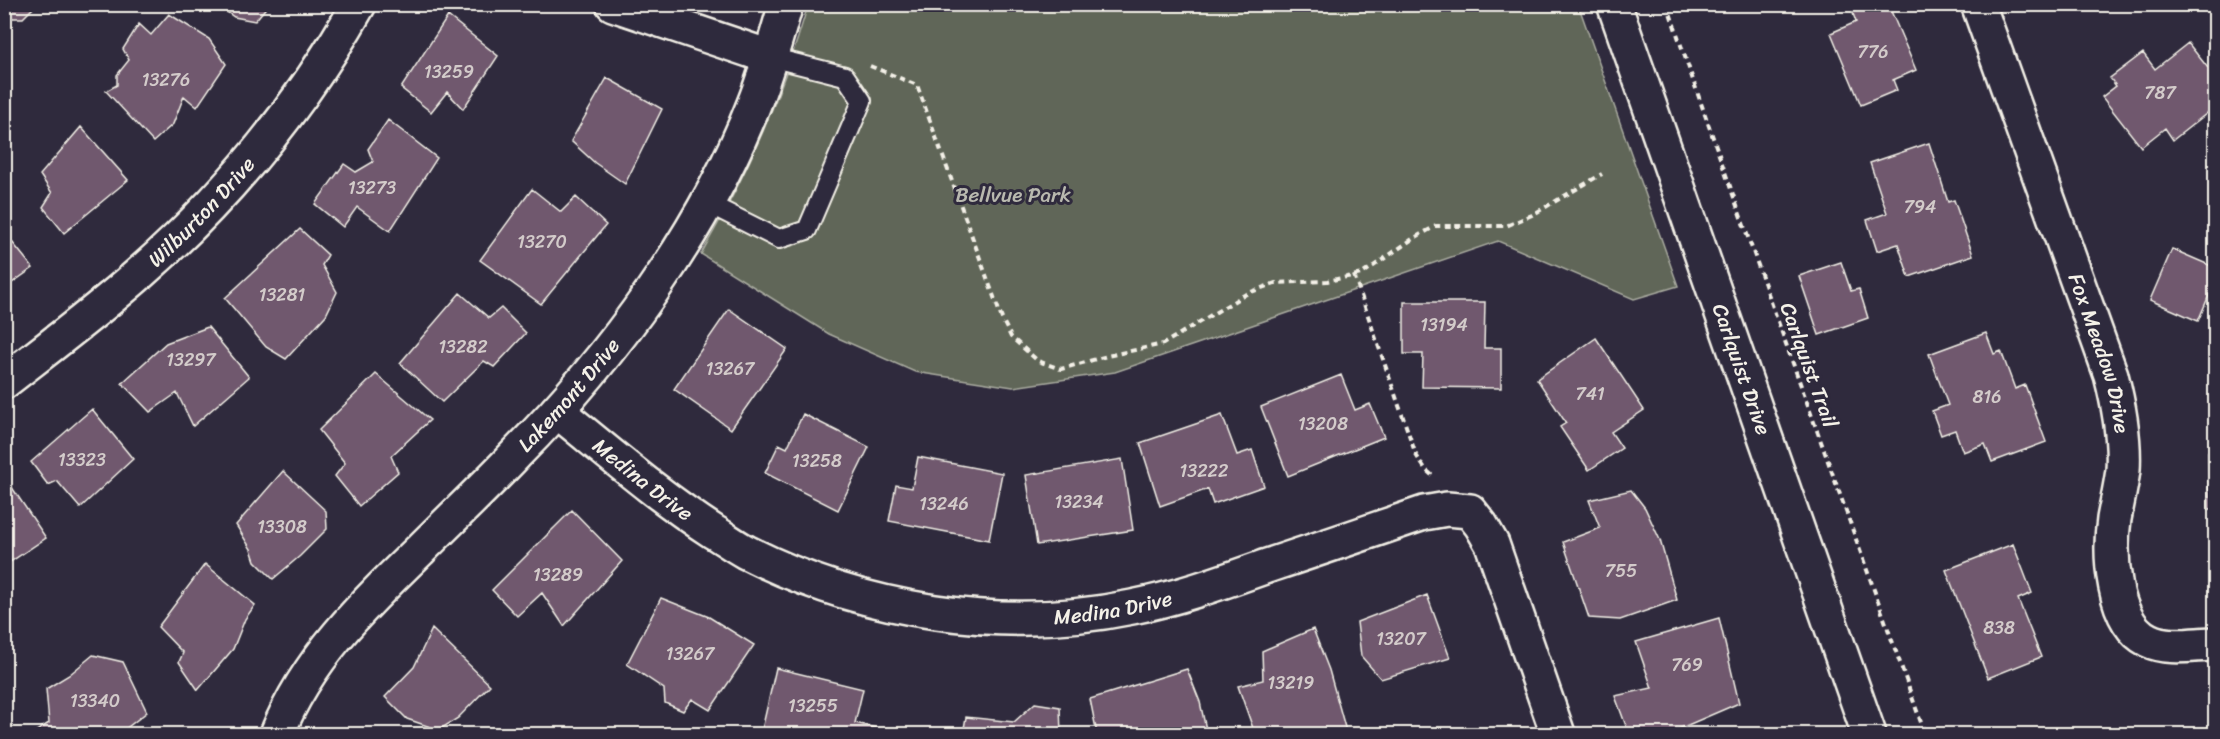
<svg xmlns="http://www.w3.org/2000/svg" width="2220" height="739" viewBox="0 0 2220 739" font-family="Sriracha,sans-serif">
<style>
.green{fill:#606659;stroke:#aaaca0;stroke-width:1.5}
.building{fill:#6f596e;stroke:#f4f1e8;stroke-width:1.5}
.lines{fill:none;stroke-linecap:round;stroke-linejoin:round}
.service-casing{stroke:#f4f1e8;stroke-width:22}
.minor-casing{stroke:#f4f1e8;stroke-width:38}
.tertiary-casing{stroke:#f4f1e8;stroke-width:38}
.path{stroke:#f4f1e8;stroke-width:4;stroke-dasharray:6 4.5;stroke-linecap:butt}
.service{stroke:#2f2a3d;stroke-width:18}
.minor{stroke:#2f2a3d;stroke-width:33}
.tertiary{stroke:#2f2a3d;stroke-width:33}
.labels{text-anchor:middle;stroke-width:6;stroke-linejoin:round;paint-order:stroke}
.number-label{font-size:18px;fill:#d3cbca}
.park-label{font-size:21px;fill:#b9b9af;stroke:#2f2a3d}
.street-label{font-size:21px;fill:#f4f1e8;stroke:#2f2a3d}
</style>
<rect width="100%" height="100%" fill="#2f2a3d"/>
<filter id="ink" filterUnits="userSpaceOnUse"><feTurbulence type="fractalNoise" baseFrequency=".0167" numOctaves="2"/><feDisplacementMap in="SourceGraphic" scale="12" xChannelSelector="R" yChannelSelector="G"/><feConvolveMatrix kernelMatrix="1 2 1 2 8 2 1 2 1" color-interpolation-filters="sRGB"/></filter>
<g filter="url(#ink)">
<path class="green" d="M1578,4l100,282 -44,13 -136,-58 -383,131 -102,15 -98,-15 -86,-38 -128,-80c48,-83 80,-157 107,-249z"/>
<path class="building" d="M4,4h33l-14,14h-19z
M269,4l-14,17 -21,-4 -17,-12z
M1860,4h28l28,66 -23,10 4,10 -36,15 -30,-72 25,-11 -5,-14z
M169,14l40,25 17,25 -29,43 -13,-11 -11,28 -20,18 -47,-51 11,-6v-10l12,-15 -6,-11 16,-25 12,11z
M448,16l50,40 -35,53 -16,-17 -16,20 -30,-24z
M2188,43l28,35v13l-7,5 7,10 -43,34 -8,-12 -24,19 -39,-50 14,-11 -6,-8 33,-25 12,16z
M607,78l55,31 -37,75 -30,-21 -24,-22z
M388,120l49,38 -47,73 -33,-24 -14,20 -28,-23 29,-40 12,8 17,-10 -5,-13z
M81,127l47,53 -64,53 -21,-26 9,-14 -12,-18z
M1929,143l19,59 6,-2 19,55 -64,22 -11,-33 -21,7 -10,-31 20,-7 -17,-50z
M532,189l29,23 15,-15 30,28 -65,79 -61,-44z
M300,229l28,26 -6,10 15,27 -11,23 -40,44 -20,-12 -41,-49z
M4,232l29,36 -24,17 -5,-1z
M2172,249l44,19v11l-18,42 -48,-21z
M1841,262l10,29 8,-2 9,29 -49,17 -20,-59z
M460,293l29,25 12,-10 25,25 -32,34 -10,-6 -42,41 -42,-39z
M1404,302h81l-1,46h17v40l-79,-1 1,-33h-19z
M729,309l58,40 -56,80 -57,-40z
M208,327l41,50 -56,49 -16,-33 -27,19 -28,-29 44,-40z
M1986,333l8,21 7,-3 14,38 10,-4 21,57 -54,20 -7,-18 -22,8 -8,-22 -14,5 -9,-24 16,-6 -19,-51z
M1596,338l48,72 -33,22 11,16 -33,22 -29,-43 6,-4 -29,-44z
M376,374l54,46 -39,36 7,16 -39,34 -24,-30 10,-13 -26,-33z
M1341,375l14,35 15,-6 14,33 -96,39 -27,-69z
M92,409l41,50 -53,49 -23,-27 -9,4 -17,-23z
M803,414l66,33 -31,63 -73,-37 14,-29 8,4z
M1222,415l15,40 15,-5 12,36 -51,18 -5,-15 -48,17 -20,-63z
M2208,452h8v57h-7z
M918,457l84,16 -13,67 -100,-19 7,-36 16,3z
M1122,459l11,71 -96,15 -11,-70z
M283,471l43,40 1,18 -27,27 -27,23 -18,-18 -4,-12 -15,-24z
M9,483l37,55 -42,28v-79z
M1631,490l14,18 15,32 17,60 -57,20 -31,-2 -26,-76 37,-14 -11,-28z
M572,510l50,51 -58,65 -22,-33 -25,23 -25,-26z
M2013,544l19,49 -14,6 23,58 -53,21 -42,-108z
M205,564l50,41 -10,14 -12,30 -35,41 -19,-28 4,-9 -25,-26z
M1427,595l23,63 -69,21 -20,-23 -4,-34z
M661,598l48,19 45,28 -44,65 -18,-11 -9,12 -18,-8 -1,-14 -37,-25z
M1719,618l20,85 -72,31h-38l-14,-38 37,-8 -16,-46z
M432,629l58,56 -32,33 -19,12 -32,-11 -22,-22 29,-30z
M1313,629l16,41 17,61 -10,3h-81l-17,-48 25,-6 -1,-29z
M93,655l30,7 24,50 -28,22h-83l-1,-2 14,-9 -3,-34 23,-14z
M776,668l87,21 -8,34 29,7 -1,4h-122z
M1187,669l13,33 7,32h-110l-7,-35z
M1035,703l25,4 1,27h-98l3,-17 48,5z"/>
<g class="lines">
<g class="service-casing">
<path id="service" d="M707,203l72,36 28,-9 55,-129 -17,-25 -75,-19"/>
</g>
<g class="minor-casing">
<g id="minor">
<path d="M613,4l157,53"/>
<path id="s1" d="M1978,4l133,371c8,31 14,62 12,95 -2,16 -6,33 -9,49 -5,35 -2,103 34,121 20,10 46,4 68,4"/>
<path id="s2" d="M4,382c45,-35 92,-70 135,-108 88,-77 162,-168 220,-270"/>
<path id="s3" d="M557,411c51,41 101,85 157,121 10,6 21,14 32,20 117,59 256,82 386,55 46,-9 90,-25 135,-41 52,-17 104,-35 157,-53l23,-4 23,2 11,14 11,19 66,190"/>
<path id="s4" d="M277,734c30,-75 86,-129 143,-184 32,-32 65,-63 96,-96 97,-98 188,-222 238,-350 13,-33 22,-66 32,-100"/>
</g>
</g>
<g class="tertiary-casing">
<g id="tertiary">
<path id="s5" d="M1614,4l255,730"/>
</g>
</g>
<path class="path" d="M1667,4c83,245 173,487 258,730
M870,66l47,19 85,234 9,18 27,24 23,8 46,-13 56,-12 83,-50 29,-11 52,-2 35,-7 52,-36 22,-12h70l26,-11 70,-41
M1354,275l62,180 10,15 9,8"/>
<use href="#service" class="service"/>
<use href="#minor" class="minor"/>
<use href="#tertiary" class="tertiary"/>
</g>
</g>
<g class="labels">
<g class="number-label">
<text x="1873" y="58">776</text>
<text x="449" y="78">13259</text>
<text x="166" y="86">13276</text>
<text x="2160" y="99">787</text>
<text x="372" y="194">13273</text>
<text x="1920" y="213">794</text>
<text x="542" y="248">13270</text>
<text x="282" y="301">13281</text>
<text x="1444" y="331">13194</text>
<text x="463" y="353">13282</text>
<text x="191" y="366">13297</text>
<text x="730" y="375">13267</text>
<text x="1590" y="400">741</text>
<text x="1987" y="403">816</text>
<text x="1323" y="430">13208</text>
<text x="82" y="466">13323</text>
<text x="817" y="467">13258</text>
<text x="1204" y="477">13222</text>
<text x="1079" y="508">13234</text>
<text x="944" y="510">13246</text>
<text x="282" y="533">13308</text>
<text x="1621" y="577">755</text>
<text x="558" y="581">13289</text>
<text x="1999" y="634">838</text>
<text x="1401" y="645">13207</text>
<text x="690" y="660">13267</text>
<text x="1687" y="671">769</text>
<text x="1291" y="689">13219</text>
<text x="95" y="707">13340</text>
<text x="813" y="712">13255</text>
</g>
<g class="park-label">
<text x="1013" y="202">Bellvue Park</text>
</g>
<g class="street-label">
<text dy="7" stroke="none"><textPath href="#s2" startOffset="261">Wilburton Drive</textPath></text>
<text dy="7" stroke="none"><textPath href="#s1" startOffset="370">Fox Meadow Drive</textPath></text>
<text transform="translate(1809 365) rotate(70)" y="7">Carlquist Trail</text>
<text dy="7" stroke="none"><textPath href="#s5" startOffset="387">Carlquist Drive</textPath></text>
<text dy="7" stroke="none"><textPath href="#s4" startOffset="450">Lakemont Drive</textPath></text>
<text dy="7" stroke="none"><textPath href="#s3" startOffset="110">Medina Drive</textPath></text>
<text dy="7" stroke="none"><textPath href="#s3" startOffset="614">Medina Drive</textPath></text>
</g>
</g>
<rect width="2220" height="739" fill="none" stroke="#2f2a3d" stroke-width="24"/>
<rect x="12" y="12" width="2196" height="715" fill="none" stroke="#f4f1e8" stroke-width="2" filter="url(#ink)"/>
</svg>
